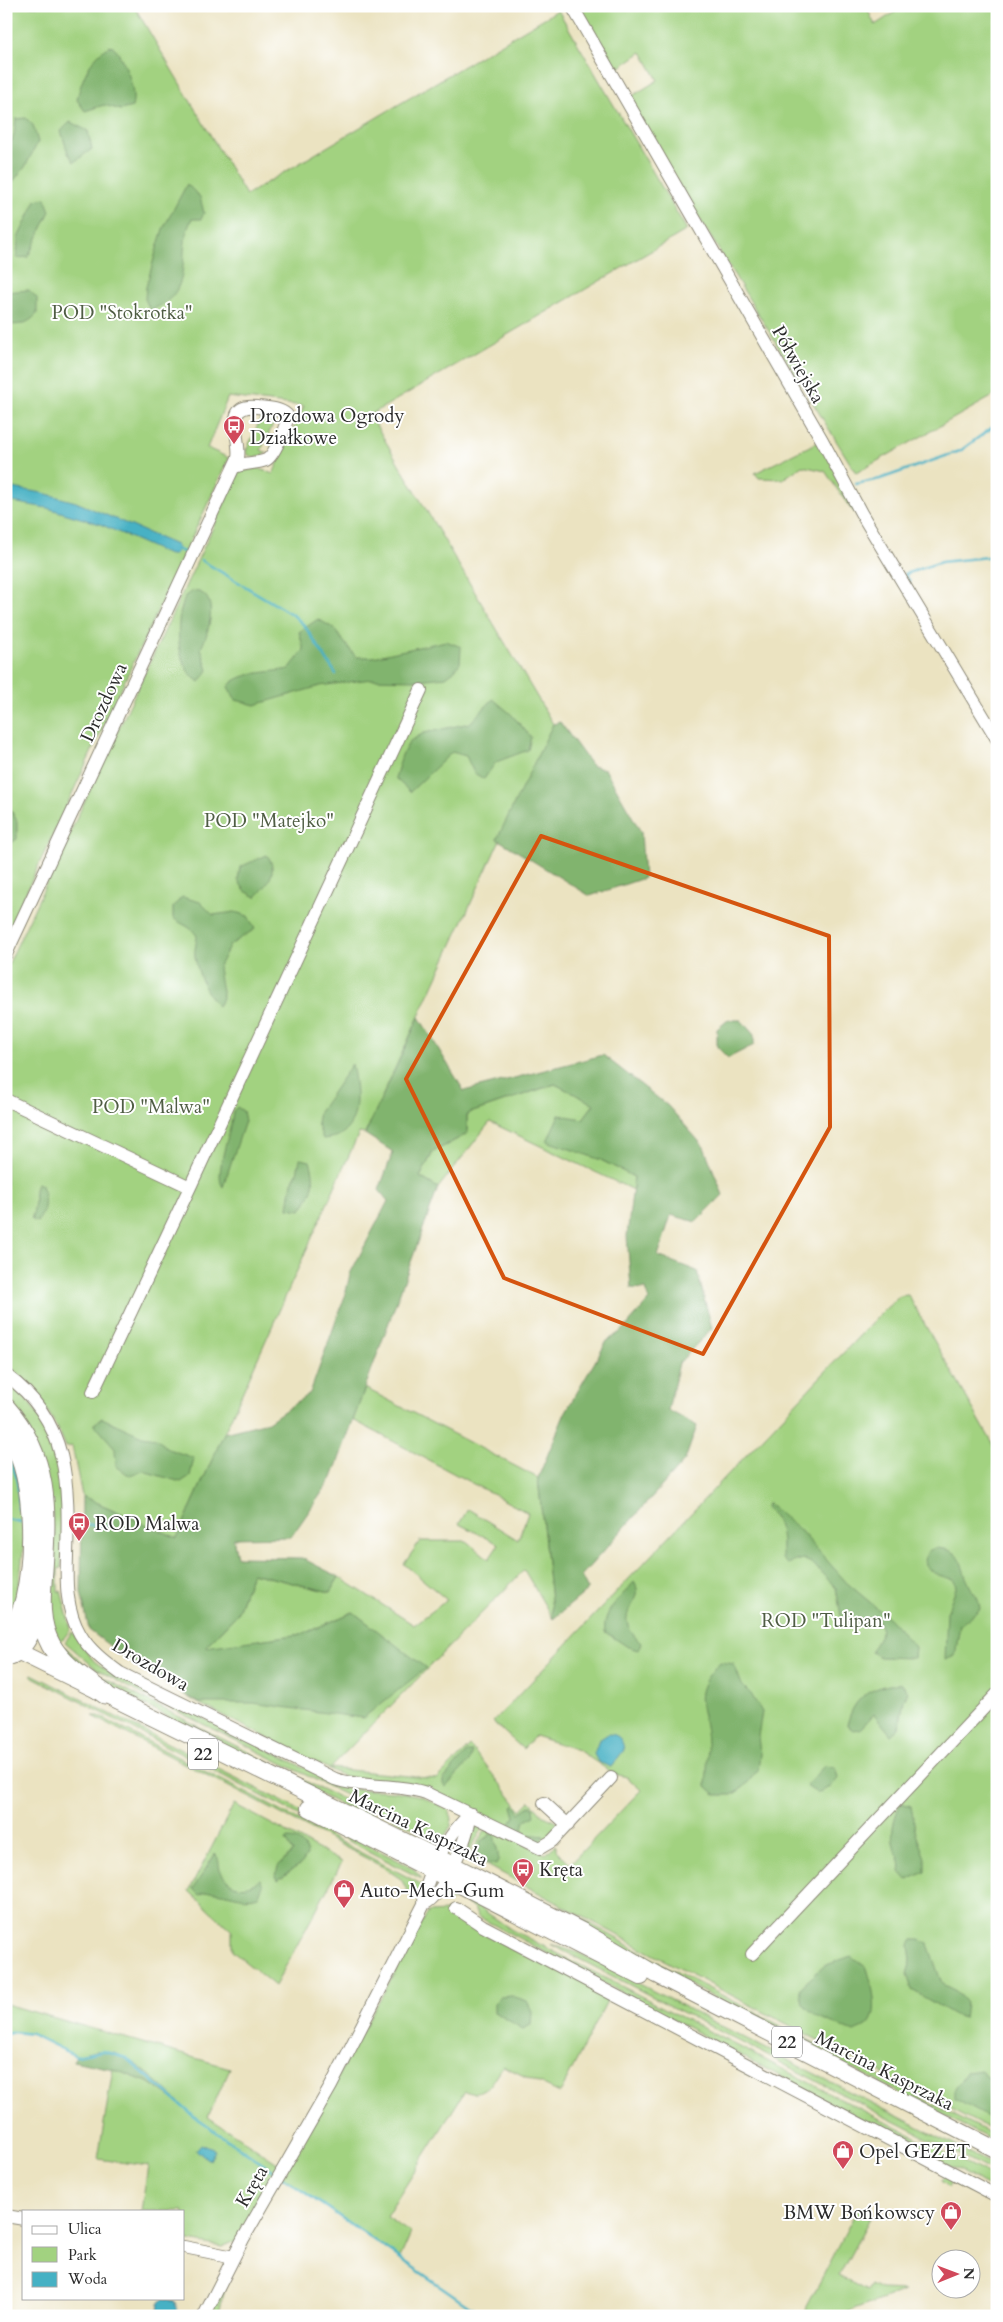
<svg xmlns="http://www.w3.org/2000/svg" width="1003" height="2322" viewBox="0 0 1003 2322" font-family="Cardo,serif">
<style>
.green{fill:#a2d280;stroke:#667e56}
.forest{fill:#81b46e;stroke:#56704c}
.water{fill:#46b1c4;stroke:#386e78}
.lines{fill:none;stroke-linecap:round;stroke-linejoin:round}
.stream{stroke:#46b1c4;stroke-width:2.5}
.minor-casing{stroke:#8b8776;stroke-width:14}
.major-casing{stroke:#8b8776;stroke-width:18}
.highway-casing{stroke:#8b8776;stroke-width:21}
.minor{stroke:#fff;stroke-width:12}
.major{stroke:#fff;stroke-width:16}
.highway{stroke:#fff;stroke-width:19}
.marked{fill:none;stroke:#d5540f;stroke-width:4;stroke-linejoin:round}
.labels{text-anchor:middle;stroke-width:4;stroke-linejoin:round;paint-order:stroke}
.shield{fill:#fff;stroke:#6b6b6b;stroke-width:1}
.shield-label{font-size:18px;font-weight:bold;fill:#2b2b2b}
.park-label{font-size:19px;fill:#4f5d44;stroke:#fff}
.street-label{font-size:19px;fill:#2b2b2b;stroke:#fff}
.poi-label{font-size:19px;fill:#2b2b2b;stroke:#fff;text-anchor:start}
</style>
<rect width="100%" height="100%" fill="#fff"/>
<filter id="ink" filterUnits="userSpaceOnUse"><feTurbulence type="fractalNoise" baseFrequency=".02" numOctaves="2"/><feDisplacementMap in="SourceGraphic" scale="10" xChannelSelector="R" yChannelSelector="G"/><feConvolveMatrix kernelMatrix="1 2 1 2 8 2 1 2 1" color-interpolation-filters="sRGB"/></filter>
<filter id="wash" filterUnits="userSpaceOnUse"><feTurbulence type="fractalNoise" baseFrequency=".0096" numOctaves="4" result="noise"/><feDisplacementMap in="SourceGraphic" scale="20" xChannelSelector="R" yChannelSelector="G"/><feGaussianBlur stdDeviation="1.12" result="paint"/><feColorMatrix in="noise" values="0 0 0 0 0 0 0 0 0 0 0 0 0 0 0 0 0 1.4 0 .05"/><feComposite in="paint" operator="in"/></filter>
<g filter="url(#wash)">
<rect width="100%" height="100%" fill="#ebe3c1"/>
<path class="green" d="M6,6h128l112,189 312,-185 129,220 -317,185 183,309 -188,410 -6,-1 -182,405 -95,-42 -10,-50 -6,1c-14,-34 -30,-56 -60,-78v-400l233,-497 19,-4 15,6 31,-68 -76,-9 -21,51 22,10 -223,477z
M575,6h291l9,19 29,-19h93v388l-141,79 -198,-322 -29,-53 29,-18 -16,-28 -29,20z
M263,413l14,3 -16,34 6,3 -12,5 -8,-4 -1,-3z
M822,440l36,75 -8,-7 -25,-37 -23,-5 -19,13 -24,-1 -4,-5z
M555,1084l40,19 -12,16 18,41 33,17 -1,13 -143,-68 -52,66 -18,-11 13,-25 34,-18v-20z
M908,1295l89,156v682l-320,-166 -207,-111 14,-25 8,-3 54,26 10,-10v6l14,14 71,-74 -14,-13 -13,-3 -36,-24 -43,-14 -12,13 -30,-27 390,-411 17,-15z
M6,1381c36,26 52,68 57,110 3,25 -1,52 -2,77l-3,1v22h3l10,38 -8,10 -7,4 -50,-242z
M365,1388l173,90 15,141 -29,-49 -194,198 107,11 33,-33 51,64 9,-9 14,15 15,7v5l-18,16 -115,-57c-28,-7 -55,-5 -83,-11l-145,-73 227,-35 -72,-56 -50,22 -99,14 33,-34 15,-41 78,19 9,-15 75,48 33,-25 -43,-36 16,-23h47l22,18 10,-15 -40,-20 9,-15 50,31 10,-27 -175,-93z
M6,1440l9,13 10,81 -6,52 -6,27 -7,15z
M72,1632l22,29 21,15 234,113 45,2 27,5 28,14 3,9 -1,7 -10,16 -315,-156 -31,-18 -30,-26z
M65,1647l28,25 24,13 192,98 129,61 -8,2 -91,-42 -224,-114 -23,-13 -31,-28z
M32,1674l381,194 9,11 -391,-203z
M93,1716h6l324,169 -2,8 -5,3 -7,-2 -8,-15 -18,-12z
M234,1804l108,58 -67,124 -43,-35v-20l-43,-40z
M478,1823l7,5 -3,1 -15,26 -5,-2 13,-28z
M454,1893l12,5 46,32 485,249v12l-520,-275 -3,-8 -18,-10 -9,5 -9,-3 5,-5 3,1z
M559,1906l114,64 324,167v6l-325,-167 -80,-46z
M447,1911l163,84 -50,98 -57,-27 -13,20 -16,8 -9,-3 -79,126 25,16 -11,25 -118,-81 146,-265z
M550,1944l29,9 408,209 10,5v7z
M6,2004l224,64 -22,49 71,47 -4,12 -37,64 -16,7 -38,-7v-29h-43l7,-45 -50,-7 15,-90 37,14 31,21 -55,-46 -12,-5 -19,-2 -19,5 -45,-22 -16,-2 -9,2z
M946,2175l51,25v6l-46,-24 -3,6 -7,-7z
M859,2207l13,7 -33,62 28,15 4,-6 10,5 23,1 -66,25h-36z
M234,2257l-14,51 7,8h-23z"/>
<path class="forest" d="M112,45c12,13 25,44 20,62l-11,3 -17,-5 -19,6 -8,-11c4,-20 15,-47 35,-55z
M26,118l7,7 5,17 -13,25 -19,23v-34l8,-21 2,-16z
M70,122l18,9 4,18 -18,13 -6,-9 -7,-22z
M187,184l13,13 4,16 -3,6h-9c-18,31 7,74 -42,91l-5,-11 1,-12 9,-32 8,-26z
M45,198l5,13 -22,46 -11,1 1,-20 18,-38z
M29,290l8,8v16c-9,10 -18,12 -31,10v-32z
M193,591c28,1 16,42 8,57l7,22 -8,12c-19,-10 -23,-38 -21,-59 0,-9 4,-18 6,-27z
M318,619l15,9 23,29h17l73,-16 15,6 -1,16 -6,8 -8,6 -29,3 -46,-1 -51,7 -65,19 -19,-5 -8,-13c11,-16 43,-14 61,-18l15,-19 -5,-18z
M493,699l18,15 20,23 -3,13 -32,12 -12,17 -10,-6 -8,-17 -14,-4 -42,40 -15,-14 7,-23 8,-14 14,-8 46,-10z
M560,722l32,44 13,3 36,63 3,46 -54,18 -93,-57 56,-115z
M6,801l11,20v18l-9,6z
M267,855c12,16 1,29 -11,42l-11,-6 -7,-11 2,-13z
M182,897l18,5 13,13 22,-3 13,4 7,13 -25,16 -12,23 5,30 -5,8c-12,-11 -21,-34 -23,-50 -1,-6 2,-14 2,-20 -6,-10 -15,-11 -24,-18v-11z
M419,1017l45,74 139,-36 65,51 36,41 19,48 -27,27 -25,-7 -13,41 39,15 15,57 -33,35 -11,47 29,16 -12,34 -104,116 7,14 -35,29 -15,-141 27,-65 42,-72 16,-11 26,-30 -4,-11 -14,-1 -4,-52 7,-59 -33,-17 -54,-19 12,-26 24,4 11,-15 -39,-20 -88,30v20l-34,18 -13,25 18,11 -106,290 -41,59 -58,1 4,19 65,1 37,19 -9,15 -78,-19 -15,41 -32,33 98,-13 50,-22 73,56 -63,50 -110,-15h-55l-70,-43 -39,-30 -8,-38 1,-96 95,42 47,-105 44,-11 42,-29 35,-97 5,-22 38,-73 -9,-11 14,-38 -28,-18z
M728,1020h13l13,15v10l-26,13 -11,-11v-18z
M352,1064c4,21 11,60 -14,72 -4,2 -10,2 -15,3l-6,-16 2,-11z
M237,1107l6,4 2,10 -22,66c-10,-13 9,-56 10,-76z
M300,1159l10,2c7,22 3,31 -9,49l-13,-2 4,-26 5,-9z
M37,1183l5,2c3,14 5,25 -5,37l-6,-3c7,-16 1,-25 6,-36z
M102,1418l40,18 14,2 12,11 26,9 -4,18 -9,6 -38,-11 -13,5 -14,-10 -1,-18 -21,-24z
M767,1503l32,26 48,54 43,36 25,28 -1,11 -34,-1 -9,-5 11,-22 -5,-12h-10l-16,7 -10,-9 -5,-28 -23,-24 -10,-5 -16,5 -5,-5c0,-24 1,-34 -16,-52z
M935,1548c31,2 23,14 34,36 5,12 9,8 11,25l-20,16 -5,31 -10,4 2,-48 10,-27 -4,-6c-15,-3 -35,-9 -25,-28z
M634,1582c15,23 -28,28 7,61l-3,7 -10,-3 -23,-15c-3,-22 17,-35 29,-50z
M720,1662l14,2 8,21 9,9 11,18 -4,24 2,18 -2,16 -14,17 -12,8h-16l-10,-9c1,-14 2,-29 1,-43 -2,-40 -20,-46 13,-81z
M901,1683l7,9 -4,8 -5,28 -8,7 -17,-21 -14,15 -7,1 -6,-5c7,-30 25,-38 54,-42z
M467,1752h5l-3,10 -23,25 -3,-3v-4z
M824,1766l11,1 3,10 -7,10 -14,6 -11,-7z
M901,1803l10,3 5,28 9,24v14l-18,8 -7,-8c3,-13 -5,-18 -7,-30 -2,-13 2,-27 8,-39z
M515,1805l5,8 10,-7 4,1 1,9 -10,5 -2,7 3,6 18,2 -5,5 -32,-14 8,-10 -3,-11z
M492,1833l3,1c-1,11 7,22 1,31l-13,-3 -6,-6 3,-13z
M289,1839c10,0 16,6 18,16l-5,8 -24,17 -2,-4 2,-10 15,-14 -7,-12z
M215,1854c5,5 3,9 5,15 7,19 26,23 40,10l3,7 -5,10c-20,7 -39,-11 -59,-1l-6,-6z
M912,1940h8l8,4 14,40 14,7 10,12 -2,15 -10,-3 -42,-25 -5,-16 4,-13 -2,-16z
M851,1956l16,12c4,15 14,44 1,57 -4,3 -10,5 -14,7l-38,-16 -13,-12 -3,-16 24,-22z
M512,1996l15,5 5,10 -1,14 -8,4 -29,-17v-9l6,-6z
M95,2051c36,-1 64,34 89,56l-34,-24 -37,-14 -40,-8 3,-5z
M982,2070l15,19v33l-42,-23v-10l12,-17z"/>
<path class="water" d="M6,487l37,6 33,9 100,43 2,4 -4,6h-5l-69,-31 -53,-16 -41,-7z
M608,1734c11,0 15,6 16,16l-13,17 -13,-5 -4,-8 5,-14z
M201,2144l14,6 -5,10 -14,-10z
M163,2299l12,3 4,14h-27l6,-5 1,-7z"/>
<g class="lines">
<path class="stream" d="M856,484l24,-5 80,-28 37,-27
M175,549l12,4
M201,560l92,55 11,10 32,49
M910,582l-5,-8 36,-12 56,-6
M6,1452c10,17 14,38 12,57
M6,1519l15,3
M78,1523l28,4
M6,2034l9,-2 16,2 45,22 26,-5 24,7 71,61 79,54
M282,2177l186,128 19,11"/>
</g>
</g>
<g filter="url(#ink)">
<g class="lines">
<g class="minor-casing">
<path id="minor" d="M572,6l250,434 39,73 136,226
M6,954l232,-496c4,-18 -17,-55 19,-51 11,1 22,1 30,8 1,9 -13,41 -21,45 -10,4 -21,2 -31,7
M6,1100l184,87 -97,205
M190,1187l231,-497
M6,1375c64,46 63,110 61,181 -1,27 -1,54 13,78 9,16 25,28 40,39l215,106c30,10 61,4 91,14l114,55 12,-7 59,-63
M544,1803l24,22
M424,1904c22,-11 43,-66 47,-90
M456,1908l27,18 514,270
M752,1954l245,-260
M6,2216l18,3
M184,2247l50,10
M204,2316l39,-77 88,-153 93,-182c0,-26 26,-74 47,-90"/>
</g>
<g class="major-casing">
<path id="major" d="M7,1646l446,219 131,67 73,43 340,175
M309,1808l332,169"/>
</g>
<g class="highway-casing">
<path id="highway" d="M6,1408c43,49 41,102 37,162 -2,26 -5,52 8,75 12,21 35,35 54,49
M6,1432c31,37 29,122 19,167 -4,17 -12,31 -19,46
M6,1656c19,-3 29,-34 34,-50"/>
</g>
<use href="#minor" class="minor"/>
<use href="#major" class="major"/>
<use href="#highway" class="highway"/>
</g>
</g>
<path class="marked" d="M541,836l288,100 1,191 -127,227 -199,-76 -98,-199z"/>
<defs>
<g id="bus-pin" transform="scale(1.125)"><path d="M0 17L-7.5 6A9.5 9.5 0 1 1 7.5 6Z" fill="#d1495b" stroke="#fff"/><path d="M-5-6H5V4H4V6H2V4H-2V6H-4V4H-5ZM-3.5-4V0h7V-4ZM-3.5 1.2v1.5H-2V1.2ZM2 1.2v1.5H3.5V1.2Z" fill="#fff"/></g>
<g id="shop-pin" transform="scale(1.125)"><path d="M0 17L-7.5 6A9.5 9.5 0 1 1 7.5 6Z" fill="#d1495b" stroke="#fff"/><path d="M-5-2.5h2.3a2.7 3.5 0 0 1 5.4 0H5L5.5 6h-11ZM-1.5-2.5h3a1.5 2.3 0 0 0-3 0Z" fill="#fff"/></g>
</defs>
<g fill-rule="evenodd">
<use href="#bus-pin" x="234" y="426"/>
<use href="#bus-pin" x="79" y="1523"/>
<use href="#bus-pin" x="523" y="1869"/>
<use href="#shop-pin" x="344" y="1890"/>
<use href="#shop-pin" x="843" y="2151"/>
<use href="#shop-pin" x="951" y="2212"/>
</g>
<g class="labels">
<g class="shield">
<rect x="188" y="1738.5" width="30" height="31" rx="4"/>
<rect x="772" y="2026.5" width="30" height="31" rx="4"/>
</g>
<g class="shield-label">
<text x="203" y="1760">22</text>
<text x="787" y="2048">22</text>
</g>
<g class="park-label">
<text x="122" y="319">POD "Stokrotka"</text>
<text x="269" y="827">POD "Matejko"</text>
<text x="151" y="1113">POD "Malwa"</text>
<text x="826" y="1627">ROD "Tulipan"</text>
</g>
<g class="street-label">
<text transform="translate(799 364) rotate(60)" y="7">Półwiejska</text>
<text transform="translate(103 702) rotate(-65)" y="7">Drozdowa</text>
<text transform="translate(151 1664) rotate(30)" y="7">Drozdowa</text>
<text transform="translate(419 1827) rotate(26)" y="7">Marcina Kasprzaka</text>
<text transform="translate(885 2070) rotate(27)" y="7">Marcina Kasprzaka</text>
<text transform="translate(251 2186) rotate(-60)" y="7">Kręta</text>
</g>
<g class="poi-label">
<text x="250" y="422">Drozdowa Ogrody<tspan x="250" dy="22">Działkowe</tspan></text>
<text x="95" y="1530">ROD Malwa</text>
<text x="539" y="1876">Kręta</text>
<text x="360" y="1897">Auto-Mech-Gum</text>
<text x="859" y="2158">Opel GEZET</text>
<text x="935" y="2219" text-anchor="end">BMW Bońkowscy</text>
</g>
</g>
<rect width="1003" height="2322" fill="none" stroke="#fff" stroke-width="25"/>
<rect x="22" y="2210" width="162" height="90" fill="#ffffff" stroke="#aaaaaa"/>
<rect x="32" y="2226" width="25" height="8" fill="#ffffff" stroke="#aaaaaa"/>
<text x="68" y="2234" font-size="15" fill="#2b2b2b">Ulica</text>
<rect x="32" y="2247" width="25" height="15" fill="#a2d280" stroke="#aaaaaa"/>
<text x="68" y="2260" font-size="15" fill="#2b2b2b">Park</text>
<rect x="32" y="2272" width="25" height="15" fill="#46b1c4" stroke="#aaaaaa"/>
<text x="68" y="2284" font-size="15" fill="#2b2b2b">Woda</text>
<g transform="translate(956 2274) rotate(89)"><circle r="24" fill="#ffffff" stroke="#aaaaaa"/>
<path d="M0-4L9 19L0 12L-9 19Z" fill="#d1495b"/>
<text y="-8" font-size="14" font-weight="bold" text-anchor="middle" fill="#2b2b2b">N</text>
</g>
</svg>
